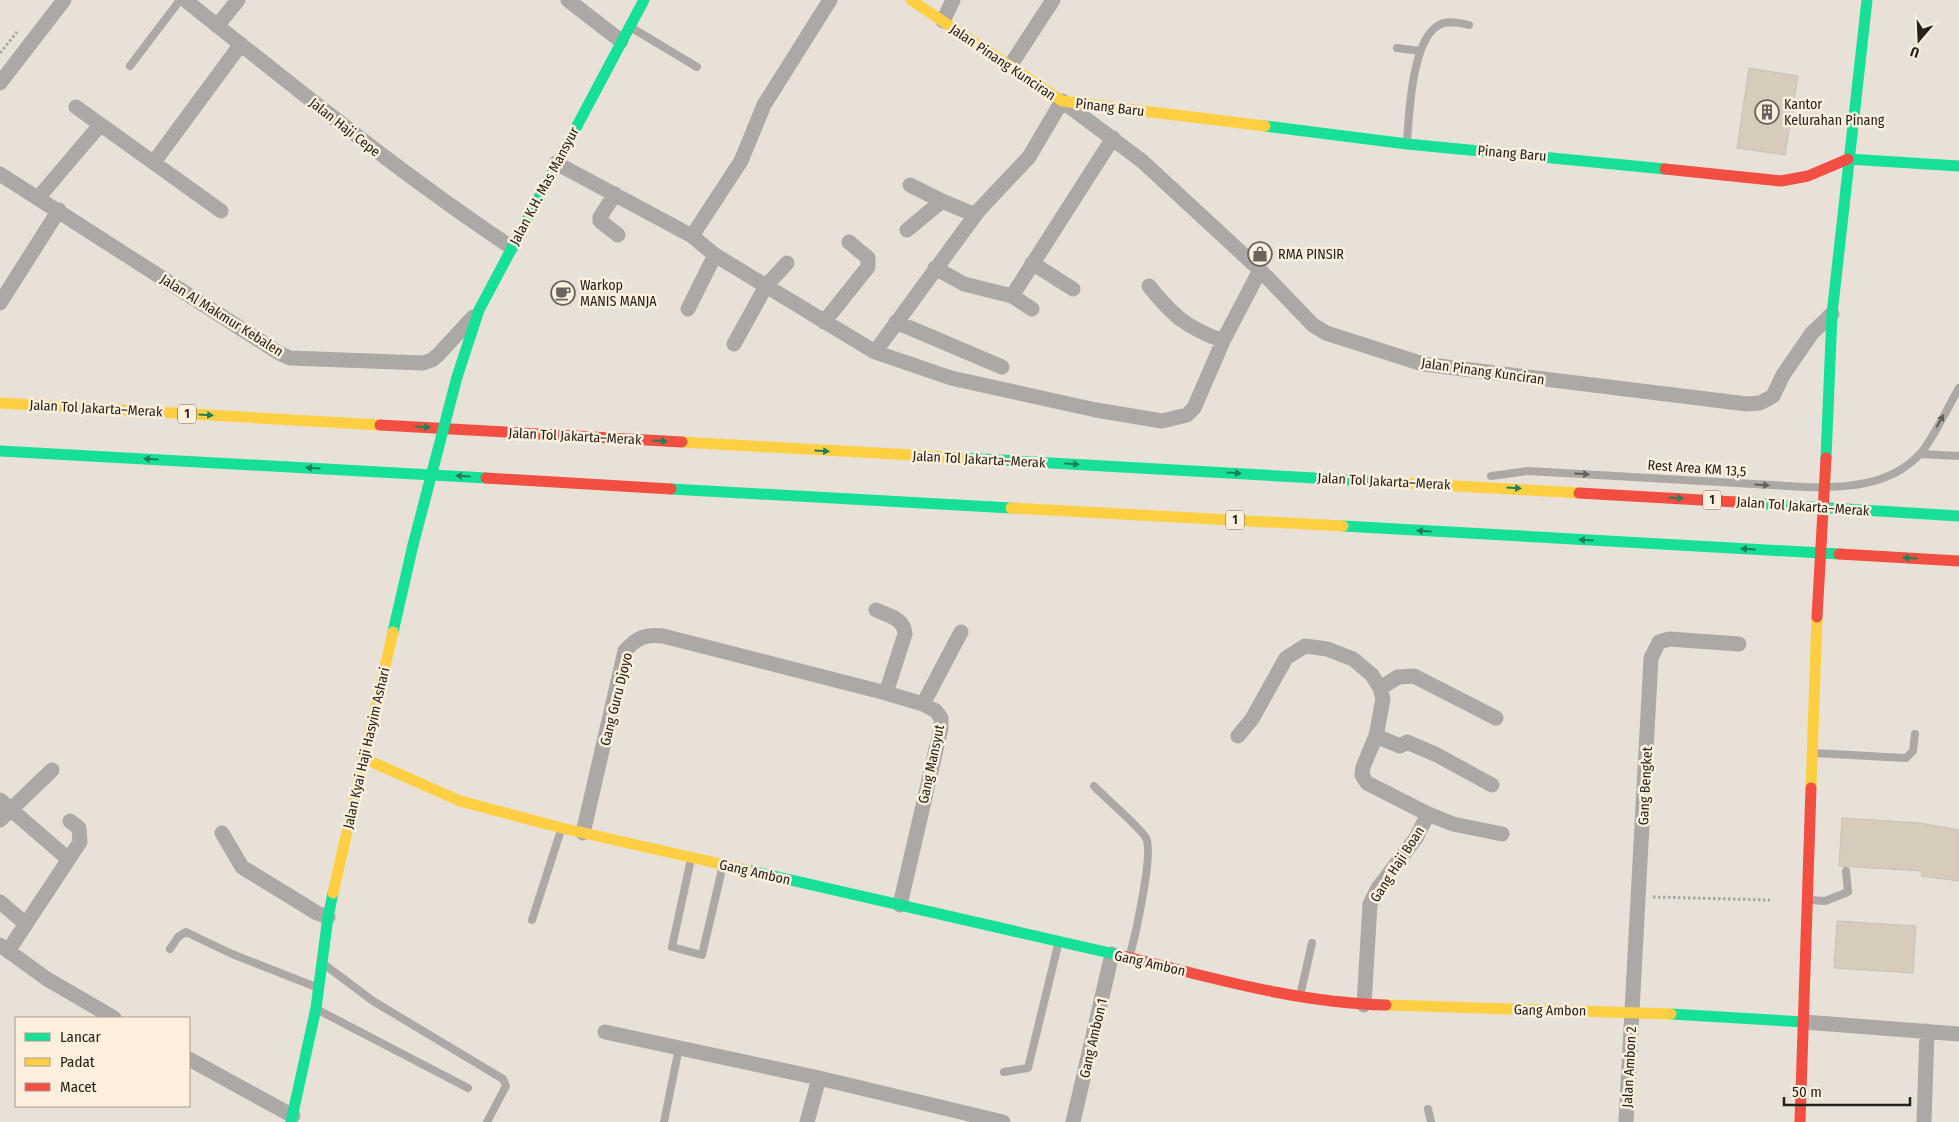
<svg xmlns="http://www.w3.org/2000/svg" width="1959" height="1122" viewBox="0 0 1959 1122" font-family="'Fira Sans Condensed',sans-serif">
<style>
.building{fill:#d7ccbb;stroke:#c6c1b9}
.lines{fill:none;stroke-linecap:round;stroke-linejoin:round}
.path{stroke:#a9a5a1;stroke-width:3;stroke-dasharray:2.5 2.5;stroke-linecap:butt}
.lane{stroke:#aca8a5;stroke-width:8}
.street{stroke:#aca8a5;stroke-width:15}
.fast{stroke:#16e098;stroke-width:11}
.slow{stroke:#ffcf43;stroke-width:11}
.jam{stroke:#f24e42;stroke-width:11}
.fast-bridge{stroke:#16e098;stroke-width:11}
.jam-bridge{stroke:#f24e42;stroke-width:11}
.oneway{fill:#1e8059}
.oneway2{fill:#625e59}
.labels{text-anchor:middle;stroke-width:5;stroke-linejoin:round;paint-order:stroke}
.shield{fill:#fcefdd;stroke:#665f54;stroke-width:1}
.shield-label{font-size:12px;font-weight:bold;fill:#26211a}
.street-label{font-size:14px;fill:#26211a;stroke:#fcefdd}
.poi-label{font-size:14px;fill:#26211a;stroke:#fcefdd;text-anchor:start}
</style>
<rect width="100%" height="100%" fill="#e8e1d7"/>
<path class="building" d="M1749,68l49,8 -13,79 -48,-7z
M1842,818l78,5 39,7v51l-38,-5 1,-5 -83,-5z
M1837,921l79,5 -3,47 -79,-5z"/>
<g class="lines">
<path class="path" d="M0,53l17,-21
M1653,897l117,3"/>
<path class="lane" d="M632,28l65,39
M1397,48l23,3
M130,66l50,-66
M1407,142c2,-28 5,-103 32,-117 9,-5 20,-2 30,0
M1920,454l39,2
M1491,476l37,-5 277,16c41,1 85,-1 115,-33 12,-13 29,-49 39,-66
M1813,753l93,5 7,-7 2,-17
M1094,786c10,11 46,41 52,52 8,15 -11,98 -16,117
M691,859l-19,88 30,8 21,-90
M1810,900l15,1 23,-9 -2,-21
M532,920l29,-90
M170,949l8,-12 8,-5 46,22 84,33
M325,965l48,36 130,78 3,7 -19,36
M1300,996l12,-53
M320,1011l148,77
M1004,1072l24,-4 31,-127
M1428,1109l3,13
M664,1122l15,-74"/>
<path class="street" d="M185,0c107,85 212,171 326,247
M568,0l53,41
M943,21l10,-21
M217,26l21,-26
M1010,66l43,-66
M0,83l64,-83
M76,107l145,104
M154,162l87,-118
M556,163l136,73 23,19 160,97 76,26 145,32 66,11 25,-6 7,-7 29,-67 37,-71
M0,174l279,179 11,5 133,5 9,-3 6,-5 35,-38
M910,185l32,16
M615,194l-15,23v4l18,14
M38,198l62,-73
M907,230l35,-29 33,14
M692,236l49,-75 23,-56 66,-105
M1032,263l41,26
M935,268l29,16 48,12 20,13
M1149,286c25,31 37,41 74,55
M1012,296l101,-158
M0,303l59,-93
M688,309l27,-54
M824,322l44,-55v-9l-19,-16
M896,322l106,45
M734,344l32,-58 21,-23
M875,352l104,-142 50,-53 33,-56 80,60 118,109 53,55 13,8 97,31 324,40 13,-1 13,-7 10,-21 29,-42 20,-19
M876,610c13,6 28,8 29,24l-19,59
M1380,688l18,-11 16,-1 82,42
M923,704l38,-72
M1238,736l14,-17 34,-61 19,-12 22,3 26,10 19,16 8,13 3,11 -7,37 24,10 7,-4 30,13 55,30
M0,800l67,58
M1428,814l25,10 49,10
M0,820l52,-50
M222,833l20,34 75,46 11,4
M583,833l42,-182c12,-14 21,-17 38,-15l223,57 37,11 13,7 5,7v10l-41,177
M0,902l26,22 -18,27
M26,924l54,-82 -1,-14 -9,-7
M0,945l47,34 67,39
M1364,1005l6,-101 8,-16 38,-50 12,-24 -61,-31 -5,-8 1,-8 13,-31
M1804,1022l155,12
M605,1032l214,46 184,44
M189,1059l104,57
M807,1122l12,-44
M1073,1122l39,-168
M1626,1122l25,-464 8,-16 10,-3 70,5
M1924,1122l3,-91"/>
<path class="fast" d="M1265,126l142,18 258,25
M1848,159l111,7
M457,377l22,-67 165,-310
M0,451l486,27
M965,458l421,24
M1826,458l6,-144 35,-314
M671,489l340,19
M1736,502l223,14
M1343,526l496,28
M393,632l20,-87
M747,870l376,86
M1671,1014l133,8
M291,1122l25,-114 12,-91 5,-24"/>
<path class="slow" d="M911,0l151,101 203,25
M0,403l380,22
M682,442l283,16
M1386,482l193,11
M1011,508l332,18
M363,758l97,43 102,27 185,42
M1811,788l6,-171
M333,893l60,-261
M1386,1005l285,9"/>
<path class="jam" d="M1665,169l116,12 27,-5 40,-17
M380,425l302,17
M486,478l185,11
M1579,493l157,9
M1839,554l120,7
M1123,956c87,21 173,47 263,49
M1800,1122l11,-334"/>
<path class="fast-bridge" d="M413,545l44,-168"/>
<path class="jam-bridge" d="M1817,617l9,-159"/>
</g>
<defs><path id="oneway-solid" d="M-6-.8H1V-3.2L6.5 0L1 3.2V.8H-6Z" transform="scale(1.25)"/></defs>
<g class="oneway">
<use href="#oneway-solid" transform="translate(206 415) rotate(3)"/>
<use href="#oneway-solid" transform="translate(423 427) rotate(3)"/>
<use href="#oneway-solid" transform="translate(660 441) rotate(3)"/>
<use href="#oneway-solid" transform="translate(822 451) rotate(3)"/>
<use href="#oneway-solid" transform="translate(151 459) rotate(-177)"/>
<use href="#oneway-solid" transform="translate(1072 464) rotate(3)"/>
<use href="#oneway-solid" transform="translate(313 468) rotate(-177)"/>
<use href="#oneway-solid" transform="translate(1234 473) rotate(3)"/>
<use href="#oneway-solid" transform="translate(463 476) rotate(-177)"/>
<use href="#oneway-solid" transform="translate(1514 488) rotate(4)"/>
<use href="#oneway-solid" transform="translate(1676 498) rotate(4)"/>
<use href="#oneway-solid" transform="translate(1424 531) rotate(-177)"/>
<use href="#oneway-solid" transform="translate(1586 540) rotate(-177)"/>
<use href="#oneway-solid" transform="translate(1748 549) rotate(-177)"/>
<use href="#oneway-solid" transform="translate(1910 558) rotate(-177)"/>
</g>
<g class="oneway2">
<use href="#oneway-solid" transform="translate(1940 421) rotate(-60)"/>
<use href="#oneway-solid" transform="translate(1582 474) rotate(3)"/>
<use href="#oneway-solid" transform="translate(1762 485) rotate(4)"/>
</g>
<defs>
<g id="building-ring" transform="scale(1.25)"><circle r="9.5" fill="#fcefdd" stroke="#6a645c" stroke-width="1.5"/><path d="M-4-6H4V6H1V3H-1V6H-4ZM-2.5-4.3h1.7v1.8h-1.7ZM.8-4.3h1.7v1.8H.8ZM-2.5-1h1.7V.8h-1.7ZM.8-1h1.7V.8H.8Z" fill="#6a645c"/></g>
<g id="shop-ring" transform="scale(1.25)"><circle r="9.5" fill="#fcefdd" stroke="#6a645c" stroke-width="1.5"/><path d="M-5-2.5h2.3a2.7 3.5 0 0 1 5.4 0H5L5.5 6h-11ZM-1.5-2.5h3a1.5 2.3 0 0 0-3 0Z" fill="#6a645c"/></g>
<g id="cafe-ring" transform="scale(1.25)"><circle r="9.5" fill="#fcefdd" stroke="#6a645c" stroke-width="1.5"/><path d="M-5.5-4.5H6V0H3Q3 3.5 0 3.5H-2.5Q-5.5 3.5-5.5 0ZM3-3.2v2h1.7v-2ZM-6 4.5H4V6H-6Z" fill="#6a645c"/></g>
</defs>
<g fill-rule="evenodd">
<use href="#building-ring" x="1767" y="112"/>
<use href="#shop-ring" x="1260" y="254"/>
<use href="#cafe-ring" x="563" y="293"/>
</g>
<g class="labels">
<g class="shield">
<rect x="178" y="404.5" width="18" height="19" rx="4"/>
<rect x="1703" y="490.5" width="18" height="19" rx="4"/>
<rect x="1226" y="510.5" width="18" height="19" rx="4"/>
</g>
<g class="shield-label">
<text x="187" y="418">1</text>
<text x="1712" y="504">1</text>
<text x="1235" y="524">1</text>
</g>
<g class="street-label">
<text transform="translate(1003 62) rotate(34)" y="5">Jalan Pinang Kunciran</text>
<text transform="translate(1110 107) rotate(7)" y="5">Pinang Baru</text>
<text transform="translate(345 127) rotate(38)" y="5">Jalan Haji Cepe</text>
<text transform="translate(1512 153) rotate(5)" y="5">Pinang Baru</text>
<text transform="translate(544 186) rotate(-62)" y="5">Jalan K.H. Mas Mansyur</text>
<text transform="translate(222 315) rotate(32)" y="5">Jalan Al Makmur Kebalen</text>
<text transform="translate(1483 371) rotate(8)" y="5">Jalan Pinang Kunciran</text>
<text transform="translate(96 408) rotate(3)" y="5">Jalan Tol Jakarta–Merak</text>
<text transform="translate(575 436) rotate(3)" y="5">Jalan Tol Jakarta–Merak</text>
<text transform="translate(979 459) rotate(3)" y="5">Jalan Tol Jakarta–Merak</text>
<text transform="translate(1697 468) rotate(4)" y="5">Rest Area KM 13,5</text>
<text transform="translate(1384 481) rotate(3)" y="5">Jalan Tol Jakarta–Merak</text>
<text transform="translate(1803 506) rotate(4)" y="5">Jalan Tol Jakarta–Merak</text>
<text transform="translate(616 699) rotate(-76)" y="5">Gang Guru Djoyo</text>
<text transform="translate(366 748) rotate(-77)" y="5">Jalan Kyai Haji Hasyim Ashari</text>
<text transform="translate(931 764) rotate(-78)" y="5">Gang Mansyut</text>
<text transform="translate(1645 786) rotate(-87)" y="5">Gang Bengket</text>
<text transform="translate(1397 864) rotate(-57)" y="5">Gang Haji Boan</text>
<text transform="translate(755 872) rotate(13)" y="5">Gang Ambon</text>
<text transform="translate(1150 963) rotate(13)" y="5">Gang Ambon</text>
<text transform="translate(1550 1010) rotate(1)" y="5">Gang Ambon</text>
<text transform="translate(1093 1038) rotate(-77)" y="5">Gang Ambon 1</text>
<text transform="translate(1629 1067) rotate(-87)" y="5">Jalan Ambon 2</text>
</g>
<g class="poi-label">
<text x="1784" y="109">Kantor<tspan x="1784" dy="16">Kelurahan Pinang</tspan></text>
<text x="1278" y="259">RMA PINSIR</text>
<text x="580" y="290">Warkop<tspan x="580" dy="16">MANIS MANJA</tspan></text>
</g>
</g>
<rect x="15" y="1017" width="175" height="90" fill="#fcefdd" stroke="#a69d8f"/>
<rect x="25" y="1033" width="25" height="8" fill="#16e098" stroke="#a69d8f"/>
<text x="60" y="1042" font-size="15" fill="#26211a">Lancar</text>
<rect x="25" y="1058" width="25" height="8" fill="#ffcf43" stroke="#a69d8f"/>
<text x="60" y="1067" font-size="15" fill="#26211a">Padat</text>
<rect x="25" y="1083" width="25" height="8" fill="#f24e42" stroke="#a69d8f"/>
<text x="60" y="1092" font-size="15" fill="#26211a">Macet</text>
<g transform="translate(1919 40) rotate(199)" stroke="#fcefdd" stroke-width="4" paint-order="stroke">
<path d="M0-4L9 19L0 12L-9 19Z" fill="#26211a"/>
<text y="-8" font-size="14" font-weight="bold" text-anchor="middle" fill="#26211a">U</text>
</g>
<path d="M1784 1097v8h126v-8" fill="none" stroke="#26211a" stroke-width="2.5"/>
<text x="1792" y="1097" font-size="15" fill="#26211a" stroke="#fcefdd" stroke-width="4" paint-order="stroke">50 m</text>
</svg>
